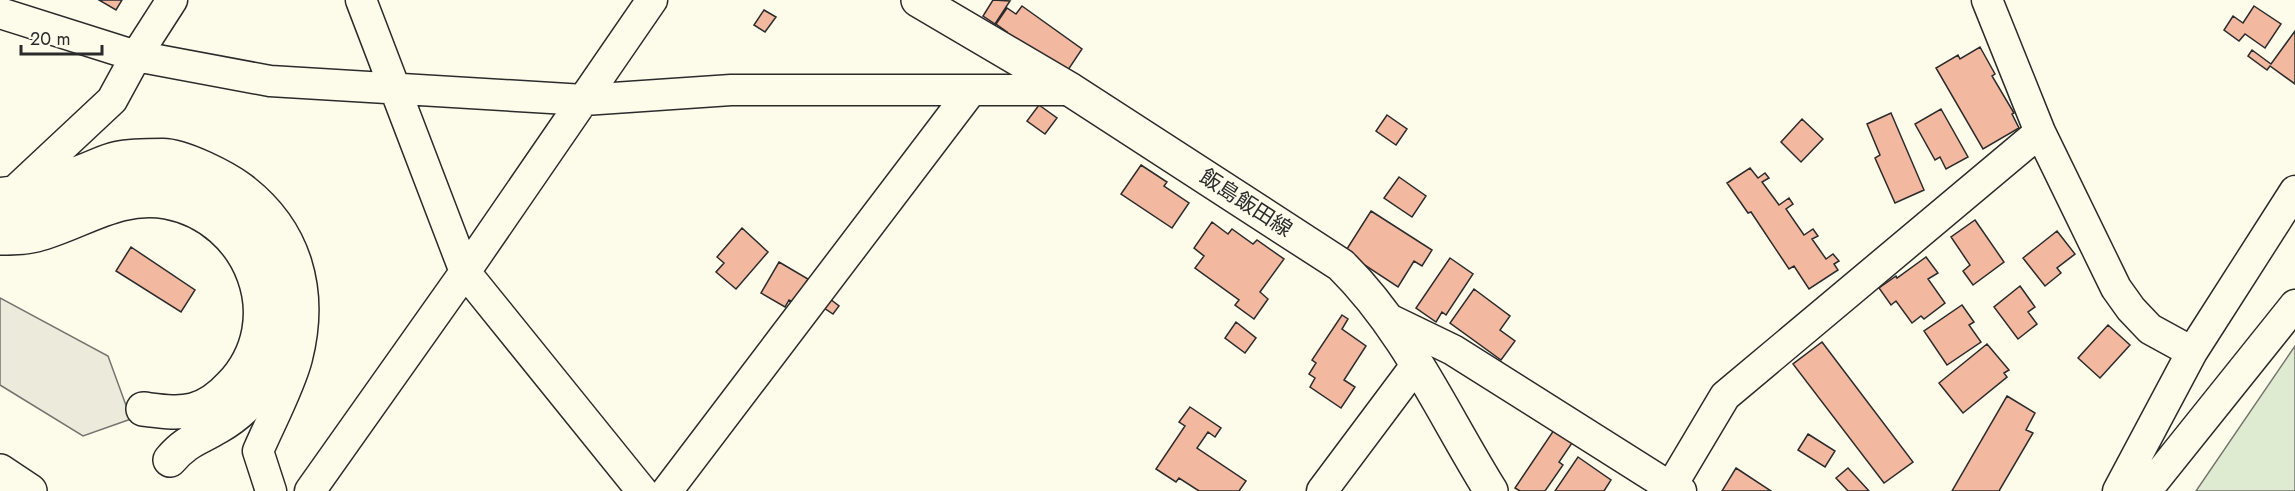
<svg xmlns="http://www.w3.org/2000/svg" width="2295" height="491" viewBox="0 0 2295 491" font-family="Jost,'Noto Sans JP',sans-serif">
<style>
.green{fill:#deebd1;stroke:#74746e;stroke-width:1.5}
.parking{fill:#eceadb;stroke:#74746e;stroke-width:1.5}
.building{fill:#f2b8a0;stroke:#2b2b2b;stroke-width:1.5}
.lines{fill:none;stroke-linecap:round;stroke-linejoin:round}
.minor-casing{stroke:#2b2b2b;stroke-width:33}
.major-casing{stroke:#2b2b2b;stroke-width:36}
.highway-casing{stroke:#2b2b2b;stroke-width:36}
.minor{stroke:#fdfbea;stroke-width:30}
.major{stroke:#fdfbea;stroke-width:33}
.highway{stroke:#fdfbea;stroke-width:33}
.labels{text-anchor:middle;stroke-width:4.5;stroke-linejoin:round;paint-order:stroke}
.street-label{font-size:21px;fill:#2b2b2b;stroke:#fdfbea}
</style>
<rect width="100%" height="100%" fill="#fdfbea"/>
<path class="green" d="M2295,346v145h-99z"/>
<path class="parking" d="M0,298l108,58 23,63 -48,17 -83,-51z"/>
<path class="building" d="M99,0h23l-6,10z
M993,0l17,1 -15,23 -12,-8z
M1022,6l60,43 -18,27 -59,-41 2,-3 -11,-8 11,-16 9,6z
M2254,6l27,18 -16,24 -20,-14 -6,7 -15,-11 9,-14 10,7z
M764,10l12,7 -11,15 -11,-7z
M2295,31v53l-25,-18 -3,4 -19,-14 4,-6 19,14z
M1980,47l15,27 -3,2 22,37 -2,1 7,14 -36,21 -47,-81 22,-13 2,4z
M1039,105l18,13 -12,16 -18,-13z
M1941,109l27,48 -22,12 -6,-12 -5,3 -20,-36z
M1891,113l33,77 -29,13 -20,-45 5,-3 -13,-31z
M1387,115l20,14 -11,16 -20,-14z
M1802,119l21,20 -22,23 -20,-20z
M1141,165l26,17 -3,4 25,17 -17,25 -51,-34z
M1750,168l8,10 7,-5 4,5 -7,4 17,23 10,-7 4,6 -7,5 18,26 9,-6 5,7 -6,3 14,20 7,-5 6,7 -5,3 4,6 -29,19 -15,-23 -5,3 -38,-57 -3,1 -21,-30z
M1399,177l27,19 -14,21 -28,-19z
M1371,211l61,39 -10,16 -8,-5 -16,26 -53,-35z
M1975,220l29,42 -31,23 -10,-14 7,-6 -19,-28z
M1212,222l16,12 4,-5 21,15 4,-4 27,19 -24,33 8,7 -14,20 -19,-14 4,-5 -44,-32 9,-12 -10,-8z
M742,228l26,24 -32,37 -20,-17 8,-9 -7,-6z
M2057,231l18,23 -18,14 4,5 -16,13 -22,-28z
M131,247l64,43 -14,22 -65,-41z
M1926,257l12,16 -10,6 17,24 -21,16 -3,-3 -9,7 -16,-22 -5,4 -12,-17 17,-12 1,2z
M1450,258l23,16 -27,41 -4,-3 -6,10 -20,-14z
M779,262l29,17 -14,24 -5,-3 -4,7 -24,-14z
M2020,286l15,21 -7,5 9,12 -19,15 -24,-32z
M1474,289l36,27 -10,14 15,11 -14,19 -51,-37z
M830,299l9,7 -6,8 -9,-6z
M1962,305l12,17 -5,3 12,17 -34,23 -23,-34z
M1342,315l6,4 -6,10 24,17 -22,34 11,7 -14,21 -31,-21 5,-9 -6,-4 7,-11 -4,-3z
M1236,322l20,16 -11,15 -20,-15z
M2108,325l22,20 -30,33 -22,-20z
M1822,342l91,120 -29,21 -91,-119z
M1987,344l22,26 -5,3 3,4 -44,36 -24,-30z
M2007,396l28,17 -9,17 7,3 -34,58h-47z
M1190,407l31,21 -6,9 -7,-5 -11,16 49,33 -7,10h-40l-20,-13 -3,4 -20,-13 29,-43 -6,-4z
M1554,430l18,13 -13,19 4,3 -18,26h-25l-5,-3z
M1808,434l27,17 -10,16 -27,-17z
M1578,457l33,23 -7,11h-49z
M1736,468l35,23h-49z
M1848,468l21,23h-21l-12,-13z"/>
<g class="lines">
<g class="minor-casing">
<path id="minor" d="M361,0l104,272 177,219
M1987,0l53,132 76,156 15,21 19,20 42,23
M0,13l136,43 134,25 314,19 147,-10h340
M18,188l94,-88 24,-44 36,-56
M0,193c30,-2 60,-14 87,-25 10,-4 20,-9 30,-11 14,-3 32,-3 46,-3 20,0 63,22 79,34 55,42 72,103 55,170 -7,28 -27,65 -39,93l13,40
M1389,319l64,31 209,132 10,3
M310,491l155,-219 187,-272
M667,491l303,-399
M1322,491l95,-127
M1681,491l-9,-6 53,-89 315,-264
M2118,491l74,-139 103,-161
M2146,491l149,-186"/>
</g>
<g class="major-casing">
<path id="major" d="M918,0l153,90 270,175c65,64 102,149 150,226"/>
</g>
<g class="highway-casing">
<path id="highway" d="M0,215c59,-1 104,-44 166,-39 18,2 36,10 51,19 64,39 90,124 47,189 -12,18 -27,32 -46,43 -20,12 -32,14 -48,33
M0,238c12,0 25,0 36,-3 45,-12 83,-42 131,-33 85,16 125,119 64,183 -11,12 -22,21 -38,25 -16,4 -33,1 -50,-1
M0,471l30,20"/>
</g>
<use href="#minor" class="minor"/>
<use href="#major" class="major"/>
<use href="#highway" class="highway"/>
</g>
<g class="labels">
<g class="street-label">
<text transform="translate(1246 203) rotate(33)" y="7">飯島飯田線</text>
</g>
</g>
<path d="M21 45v9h81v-9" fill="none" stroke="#2b2b2b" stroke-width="3"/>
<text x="30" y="45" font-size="18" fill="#2b2b2b" stroke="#fdfbea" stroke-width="4.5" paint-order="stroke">20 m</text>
</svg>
